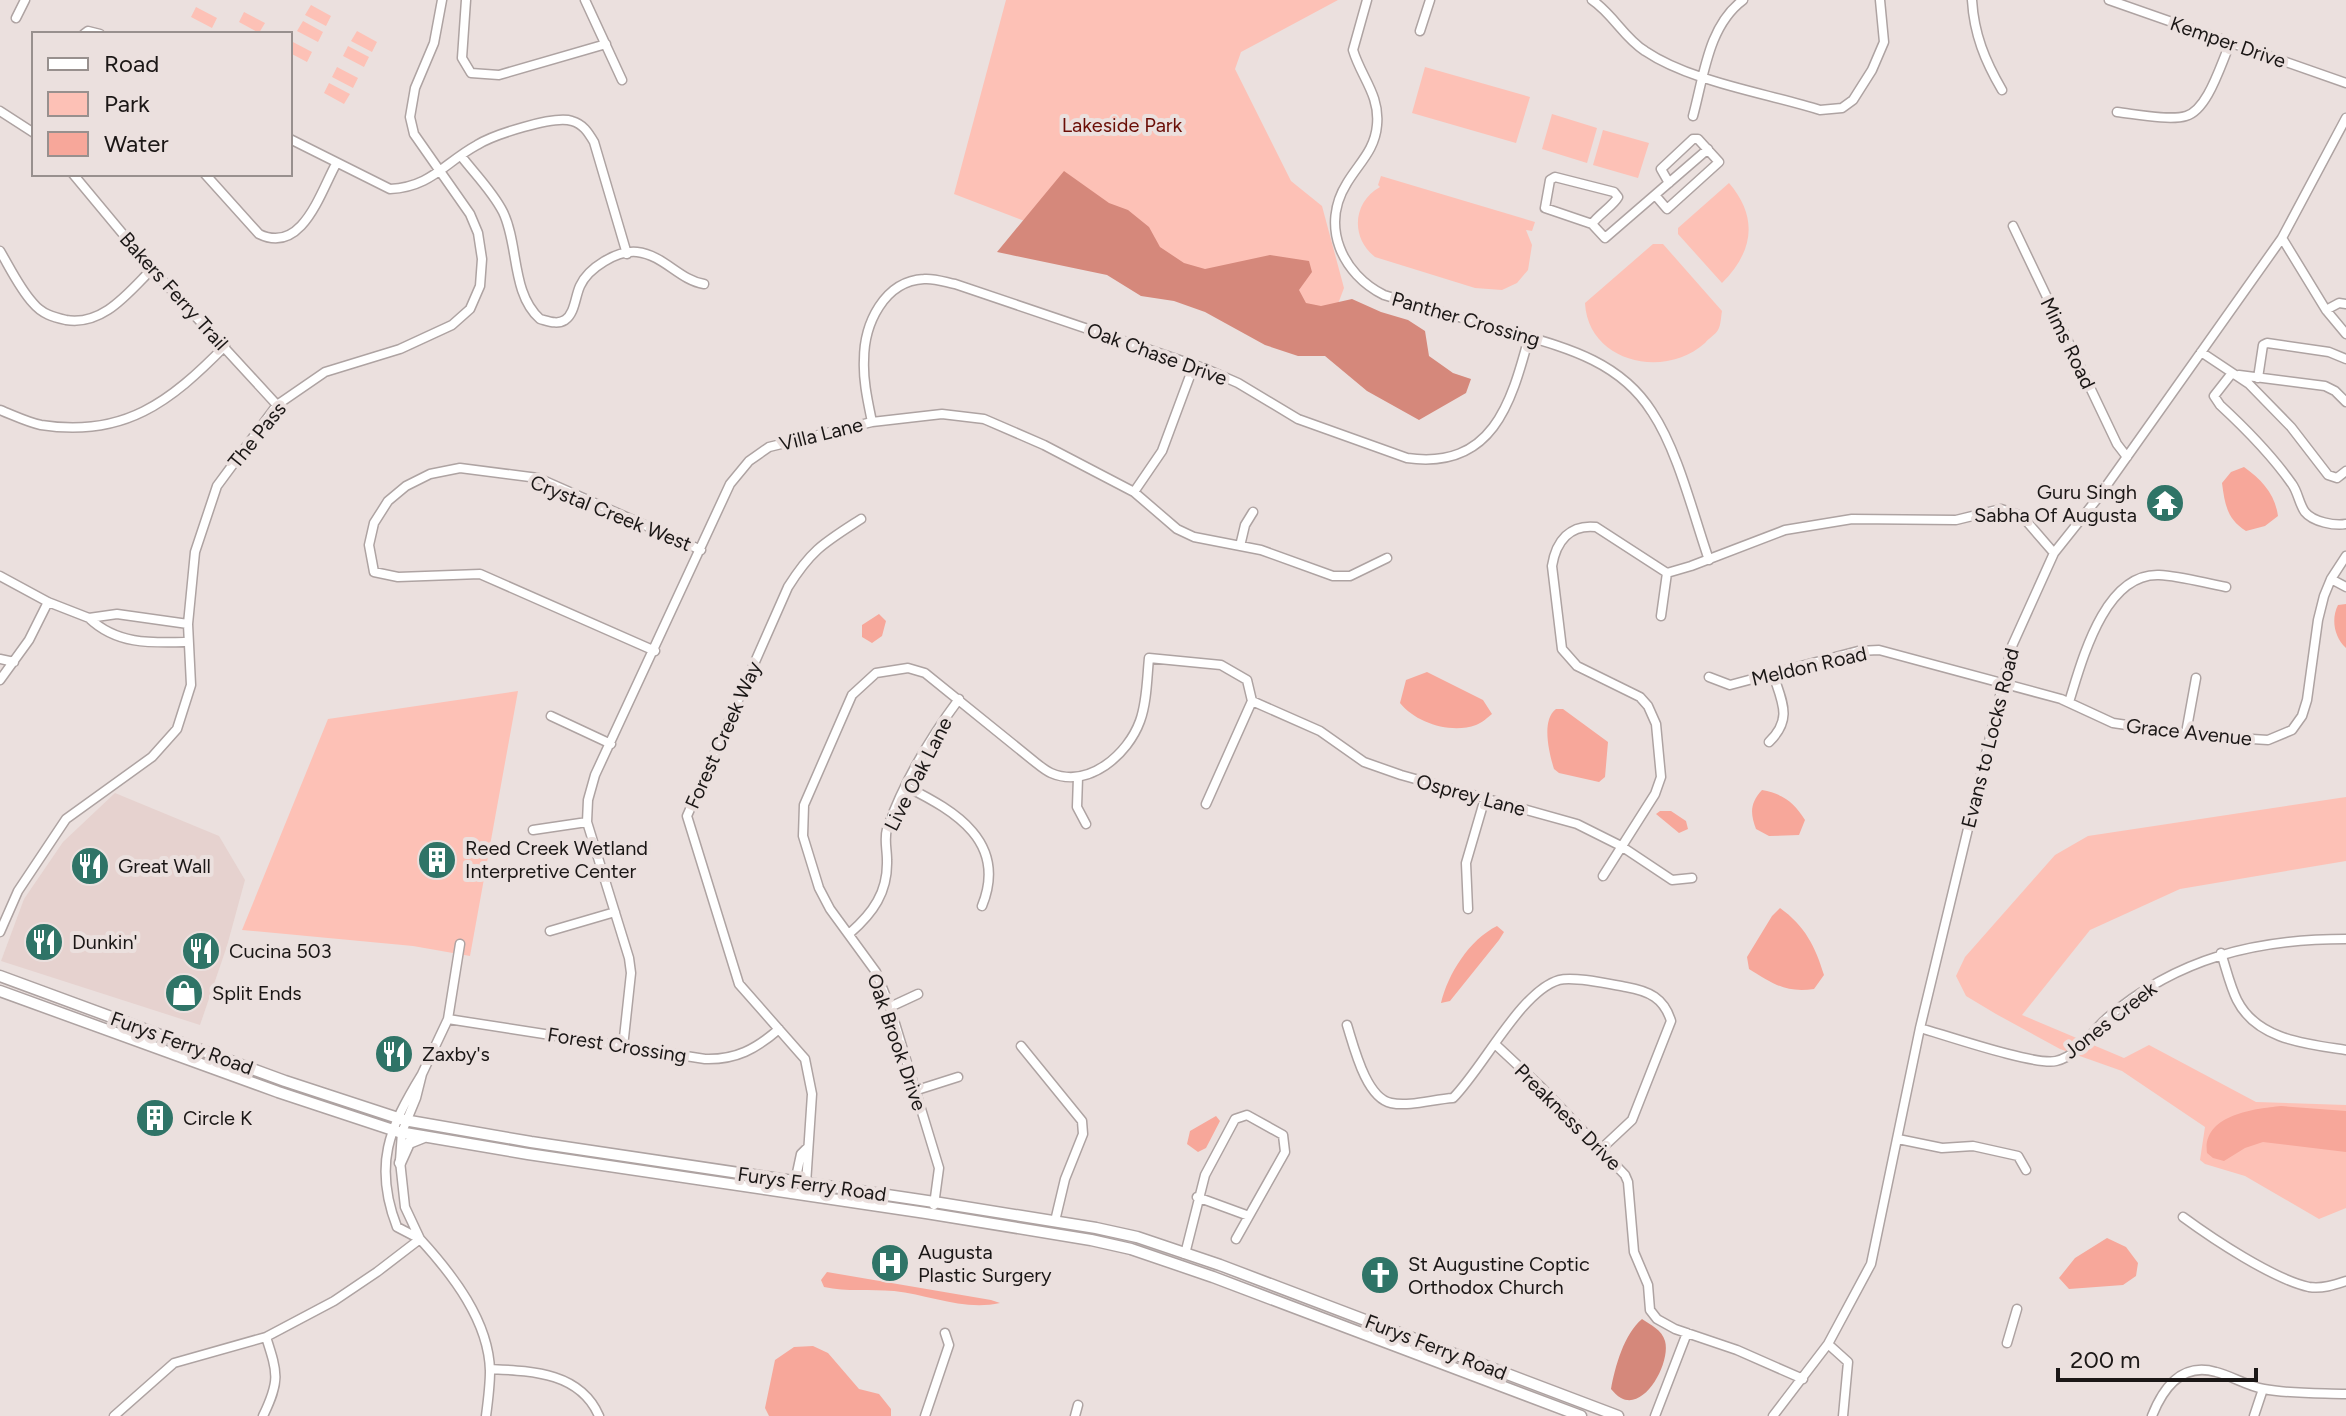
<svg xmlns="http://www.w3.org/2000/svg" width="2346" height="1416" viewBox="0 0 2346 1416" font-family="Figtree,sans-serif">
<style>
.built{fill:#e6d2cf}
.green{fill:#fdc1b6}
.forest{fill:#d5887b}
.water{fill:#f7a79a}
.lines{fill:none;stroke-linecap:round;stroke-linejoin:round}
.minor-casing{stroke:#aea3a2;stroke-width:11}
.major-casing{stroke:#aea3a2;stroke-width:13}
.minor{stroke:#fff;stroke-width:8}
.major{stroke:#fff;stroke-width:10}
.labels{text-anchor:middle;stroke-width:8;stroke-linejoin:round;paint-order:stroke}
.street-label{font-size:20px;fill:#1b1716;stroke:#ebe0de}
.park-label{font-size:20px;fill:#6b0e07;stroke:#ebe0de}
.poi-label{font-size:20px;fill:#1b1716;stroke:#ebe0de;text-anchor:start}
</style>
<rect width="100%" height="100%" fill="#ebe0de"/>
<path class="built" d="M115,793l104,43 26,44 -18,66 -27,79 -199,-64 23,-62 39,-57z"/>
<path class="green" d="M1006,0h332l-97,52 -6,17 56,112 31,25 22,82 -18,48 -372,-142z
M311,5l20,11 -5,10 -21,-11z
M196,7l21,11 -5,10 -21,-11z
M244,12l21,11 -6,10 -20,-11z
M303,21l20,11 -5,10 -21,-11z
M357,31l20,11 -5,10 -21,-11z
M291,41l21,11 -5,10 -17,-9z
M348,46l21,11 -5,10 -21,-11z
M337,67l21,11 -5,10 -21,-11z
M1425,67l105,30 -14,46 -104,-30z
M329,83l21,11 -6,10 -20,-11z
M1552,114l45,14 -10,35 -45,-14z
M1603,130l46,13 -11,35 -45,-13z
M1381,176l154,46 -3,9 -6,-1 6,15 -4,25 -11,13 -15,7 -27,-2 -100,-31c-25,-20 -22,-55 5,-70l-2,-2z
M1729,183c30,35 24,69 -7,100l-44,-49v-6z
M1653,244h10l59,67c-1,5 -1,14 -4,19 -2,4 -10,9 -13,13 -41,37 -117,19 -120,-40z
M518,691l-48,265 -57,-10 -171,-16 86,-211z
M2346,797v64l-166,28 -90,41 -68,85 102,43 25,-13 107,57 90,3v103l-27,11 -74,-43 -40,-12 -5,-4 5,-33 -83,-56 -62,-22 -64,-35 -30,-18 -10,-20 9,-19 90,-102 33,-19z"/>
<path class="forest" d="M1064,171l45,32 19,7 21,17 11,20 24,16 21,6 65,-14 39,6 3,11 -13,18 7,13 15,3 31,-7 29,13 27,8 17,11 4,25 24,17 18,6 -5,14 -47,27 -52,-29 -42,-35h-27l-33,-11 -60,-33 -31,-11 -33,-5 -34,-21 -110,-23z
M1642,1319c9,6 20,11 23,22 6,21 -20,70 -44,57 -4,-2 -7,-6 -10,-9 4,-22 13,-55 31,-70z"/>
<path class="water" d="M2244,467c18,13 31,27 34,49l-13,10 -19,5c-19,-12 -21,-26 -24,-48l9,-11z
M2346,604v44c-12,-11 -15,-29 -8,-43z
M879,614l7,7 -4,15 -10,7 -10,-6v-12z
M1427,672l56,28 9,14c-4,3 -10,9 -16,11 -25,9 -60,-2 -76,-22l6,-23z
M1556,709h7l45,33 -3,35 -6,5 -40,-9 -5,-4c-5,-16 -13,-49 2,-60z
M1762,790c21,4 32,12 43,30l-6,15 -30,1 -13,-7c-6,-16 -6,-26 6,-39z
M1660,811h11l15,10 2,8 -9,4 -23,-19z
M1780,908c25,18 35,38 44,67l-10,14c-28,4 -41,-5 -65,-20l-2,-12 25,-41z
M1497,926l7,6 -5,8 -49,61 -9,2c7,-29 28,-63 56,-77z
M2281,1106l65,5v41l-83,-10 -18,6 -21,13 -11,-3 -6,-5c-5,-38 46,-44 74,-47z
M1216,1116l4,5 -14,27 -8,4 -11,-8 3,-13z
M2107,1238l19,9 12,16 -2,13 -13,9 -54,4 -10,-11 16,-20z
M827,1272l164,28 9,3c-36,8 -70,-8 -106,-12 -24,-2 -47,1 -70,-4l-3,-7z
M813,1346l15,7 31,36 20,5 12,15v7h-122l-4,-8 10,-48 19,-13z"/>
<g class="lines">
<g class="minor-casing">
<path id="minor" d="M466,0l-4,58 9,15 28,2 107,-31
M585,0l37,80
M1367,0l-14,50c8,27 27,45 24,75 -2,25 -18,38 -30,58 -27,43 -5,91 37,112 39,12 78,23 117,34 58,17 117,29 151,83 26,39 41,102 57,148
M1592,0c21,14 32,38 53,51 46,31 121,42 175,59l22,-2 11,-8 19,-30 12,-28 -4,-42
M1972,0c2,34 13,61 30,90
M2109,0l237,83
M16,18l9,-18
M1420,31l10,-31
M84,34l4,-3 12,3
M0,111l34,22
M2117,112c18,2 53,9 69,4 22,-6 35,-53 44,-72
M1693,116c11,-40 15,-90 50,-116
M290,139l100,50c41,-2 54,-26 87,-44 16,-10 77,-30 95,-24 11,3 16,11 22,21l33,112
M461,156c14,18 32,36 42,56 16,33 8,81 37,107 8,2 17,6 25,1 10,-7 10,-23 15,-34 8,-18 37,-36 57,-34 27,3 42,28 67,32
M73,174l79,95 125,136
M205,174l54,60c43,21 61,-41 77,-70
M1655,195l12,14 52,-47 -21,-23h-5l-32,30 8,14
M1592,224l-47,-16 5,-28 5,-3 59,15 4,5c-5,9 -19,17 -26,27l13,14 103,-89
M2013,226l104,218 10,13
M2282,238l44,72 20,24
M0,251c10,17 20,38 33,52 9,11 20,14 33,17 37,6 62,-27 86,-51
M2326,310l13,-7 7,1
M2201,352l48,32 42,43 37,48 9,3 9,-7
M2232,373l-18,23 6,9c26,24 51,49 72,79 6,8 7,20 13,28 8,10 30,14 41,12
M2239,375l86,11 10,5 11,11
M2258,378l5,-33 4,-2 62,9 17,7
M0,410c13,5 27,12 41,15 83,13 129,-23 184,-79
M872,422c-4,-20 -9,-41 -8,-62 0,-36 20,-79 60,-81 10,-1 21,3 31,5l251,85 32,14 60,36 109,39c85,12 104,-54 122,-121
M1134,492l28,-41 32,-86
M1240,546l5,-21 8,-13
M0,576l48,26 41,16 28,-4 71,10
M2331,579l15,8
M1661,616l6,-43
M89,618c28,27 63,25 99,24
M655,651l-175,-77 -82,3 -24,-5 -5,-27 5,-22 14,-22 18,-15 24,-12 30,-6 78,10 163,72
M0,659l14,3
M1709,677l21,8 128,-34 21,-1 182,49 52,24 90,13 65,4 24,-10 10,-14 5,-16 11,-80 6,-24 7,-17 15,-23
M0,680l29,-40 19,-38
M1252,701l68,30 44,31 37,13 176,49 44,22 51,34 20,-2
M2069,702c13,-41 35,-129 90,-127 22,1 45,8 67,12
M551,716l60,28
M2186,733l10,-55
M1769,742c24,-23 13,-40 4,-68
M1078,777l-1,30 9,17
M907,787c48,24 101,55 75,119
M533,830l54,-8
M1603,876l52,-82 6,-17 -5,-53 -8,-18 -8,-9 -63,-31 -15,-17 -10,-83c4,-25 18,-42 44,-39l71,46 24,-7 94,-36 67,-11 104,1 45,-11 21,7 32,37
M1468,909l-2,-46 19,-65
M550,931l65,-19
M0,932l18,-41 48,-72 86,-62 25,-28 14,-44 -3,-61 7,-72 22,-66 60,-81 48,-33 75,-23 52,-24 18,-16 10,-23 2,-27 -4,-26 -8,-19 -56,-80 -4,-17 5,-29 19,-45 8,-43
M850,933c23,-20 38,-41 37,-73 0,-11 -3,-21 0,-31 16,-45 43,-91 72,-130
M2221,953c5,15 9,33 16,47 20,40 70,44 109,50
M890,1007l28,-13
M448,1019l257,40c31,1 51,-10 74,-30
M1347,1025c7,22 19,73 44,78 19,4 43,-4 62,-5 30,-30 68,-107 106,-118 15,-4 50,4 67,7 23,4 38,11 45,34l-39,99 -32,30
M1920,1028c25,7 115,38 136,33 24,-6 34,-28 51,-43 70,-60 149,-79 239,-79
M1496,1045l45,42 84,88 3,7 6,70 14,33 2,25 7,9 18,10 62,21 66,29
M1021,1046l61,75 1,13 -18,45 -10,42
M623,1047l8,-74 -2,-15 -42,-136 1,-22 7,-25 135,-291 19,-23 20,-14 103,-25 70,-8 42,5 60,26 90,47 43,37 17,8 67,13 72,26h17l37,-18
M422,1074l-6,24 -14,34 -2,29 5,46 15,32 -23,-12c-24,-62 -8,-99 25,-153z
M422,1074l26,-55 12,-75
M914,1091l44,-14
M1898,1139l44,9 31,-2 45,10 8,14
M795,1182l6,-28 5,-5
M806,1184l6,-90 -7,-35 -66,-75 -52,-168 101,-229c24,-38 36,-44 73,-68
M1197,1197l52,19
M934,1205l5,-37 -49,-161 -14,-35 -46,-63 -11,-21 -16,-52 1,-31 48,-110 24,-22 32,-5 17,5 110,89c5,4 11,9 16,11 38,16 77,-19 89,-52 7,-19 7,-43 9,-63l72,7 26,15 5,21 -46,103
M2183,1217c30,22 90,62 126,70 13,2 25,-2 37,-6
M1185,1254l20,-79 30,-56 12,-4 36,20 2,17 -49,87
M2007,1343l10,-34
M1828,1344l20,18 -5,54
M490,1369c41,2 90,3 109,47
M114,1416l60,-53 92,-26 68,-36 43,-29 43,-33c32,35 69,82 70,132 0,15 -2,30 -4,45
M263,1416c17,-35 15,-42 3,-79
M925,1416l24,-71 -4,-12
M1075,1416l3,-11
M1655,1416l32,-83
M1773,1416l55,-72 43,-80 49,-236 92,-382 42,-93 43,-54 185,-261 64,-120
M2152,1416c11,-28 30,-54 64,-44 16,4 31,14 48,17 26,5 55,4 82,5
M2254,1416l9,-27"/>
</g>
<g class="major-casing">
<path id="major" d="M0,976l285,105 119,39 127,22 403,60 162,26 41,9 83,28 398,151
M0,991l278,101 121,40 129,22 398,59 165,27 40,9 82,28 368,139
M400,1163l9,-20 15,-6"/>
</g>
<use href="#minor" class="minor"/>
<use href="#major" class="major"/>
</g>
<defs>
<g id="temple-disc" transform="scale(2)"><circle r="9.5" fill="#2f7467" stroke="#ebe0de"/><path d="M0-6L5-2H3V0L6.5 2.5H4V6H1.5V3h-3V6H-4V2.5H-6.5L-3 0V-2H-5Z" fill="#fff"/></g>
<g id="building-disc" transform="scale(2)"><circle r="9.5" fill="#2f7467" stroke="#ebe0de"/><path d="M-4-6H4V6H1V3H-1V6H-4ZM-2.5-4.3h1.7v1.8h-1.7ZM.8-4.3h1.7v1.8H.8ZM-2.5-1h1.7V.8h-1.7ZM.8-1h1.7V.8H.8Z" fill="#fff"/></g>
<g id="restaurant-disc" transform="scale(2)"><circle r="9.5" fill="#2f7467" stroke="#ebe0de"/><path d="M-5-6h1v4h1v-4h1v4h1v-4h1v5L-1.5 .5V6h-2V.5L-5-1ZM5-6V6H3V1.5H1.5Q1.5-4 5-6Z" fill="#fff"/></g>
<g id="shop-disc" transform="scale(2)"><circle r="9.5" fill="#2f7467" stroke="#ebe0de"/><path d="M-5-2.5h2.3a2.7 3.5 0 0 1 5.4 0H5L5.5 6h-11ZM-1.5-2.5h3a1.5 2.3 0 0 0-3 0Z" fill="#fff"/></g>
<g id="hospital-disc" transform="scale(2)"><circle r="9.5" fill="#2f7467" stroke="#ebe0de"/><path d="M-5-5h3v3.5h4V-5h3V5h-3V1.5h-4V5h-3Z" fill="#fff"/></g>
<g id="church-disc" transform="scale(2)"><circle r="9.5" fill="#2f7467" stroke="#ebe0de"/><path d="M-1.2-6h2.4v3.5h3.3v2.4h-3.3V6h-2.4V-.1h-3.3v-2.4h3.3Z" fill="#fff"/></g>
</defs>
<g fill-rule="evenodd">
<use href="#temple-disc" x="2165" y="503"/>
<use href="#building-disc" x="437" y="860"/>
<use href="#restaurant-disc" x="90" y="866"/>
<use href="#restaurant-disc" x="44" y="942"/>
<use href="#restaurant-disc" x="201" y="951"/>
<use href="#shop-disc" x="184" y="993"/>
<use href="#restaurant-disc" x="394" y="1054"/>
<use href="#building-disc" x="155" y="1118"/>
<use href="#hospital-disc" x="890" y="1263"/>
<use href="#church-disc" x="1380" y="1275"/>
</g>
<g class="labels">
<g class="street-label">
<text transform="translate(2228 42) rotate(19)" y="7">Kemper Drive</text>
<text transform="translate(174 291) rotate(48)" y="7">Bakers Ferry Trail</text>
<text transform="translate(1466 319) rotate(16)" y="7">Panther Crossing</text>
<text transform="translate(2068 343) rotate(64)" y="7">Mims Road</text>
<text transform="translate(1157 354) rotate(20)" y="7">Oak Chase Drive</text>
<text transform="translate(821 434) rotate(-14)" y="7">Villa Lane</text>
<text transform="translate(257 435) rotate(-51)" y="7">The Pass</text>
<text transform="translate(611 513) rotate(22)" y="7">Crystal Creek West</text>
<text transform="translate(1809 666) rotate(-13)" y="7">Meldon Road</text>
<text transform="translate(2189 732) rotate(6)" y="7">Grace Avenue</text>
<text transform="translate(723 735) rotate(-66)" y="7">Forest Creek Way</text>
<text transform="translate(1990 738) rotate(-76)" y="7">Evans to Locks Road</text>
<text transform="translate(918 774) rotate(-63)" y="7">Live Oak Lane</text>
<text transform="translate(1471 795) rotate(15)" y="7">Osprey Lane</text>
<text transform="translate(2110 1020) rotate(-38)" y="7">Jones Creek</text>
<text transform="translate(897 1042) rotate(71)" y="7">Oak Brook Drive</text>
<text transform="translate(182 1043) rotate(20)" y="7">Furys Ferry Road</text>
<text transform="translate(617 1045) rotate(9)" y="7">Forest Crossing</text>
<text transform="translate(1568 1117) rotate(45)" y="7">Preakness Drive</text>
<text transform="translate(812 1184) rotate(8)" y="7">Furys Ferry Road</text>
<text transform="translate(1436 1347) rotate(21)" y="7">Furys Ferry Road</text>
</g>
<g class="park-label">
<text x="1122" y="132">Lakeside Park</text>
</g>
<g class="poi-label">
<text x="2137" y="499" text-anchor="end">Guru Singh<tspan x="2137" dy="23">Sabha Of Augusta</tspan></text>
<text x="465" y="855">Reed Creek Wetland<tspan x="465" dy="23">Interpretive Center</tspan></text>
<text x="118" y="873">Great Wall</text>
<text x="72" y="949">Dunkin'</text>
<text x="229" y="958">Cucina 503</text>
<text x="212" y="1000">Split Ends</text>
<text x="422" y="1061">Zaxby's</text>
<text x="183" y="1125">Circle K</text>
<text x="918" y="1259">Augusta<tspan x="918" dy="23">Plastic Surgery</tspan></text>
<text x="1408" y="1271">St Augustine Coptic<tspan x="1408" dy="23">Orthodox Church</tspan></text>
</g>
</g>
<rect x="32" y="32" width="260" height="144" fill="#ebe0de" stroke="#98908e" stroke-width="2"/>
<rect x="48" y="58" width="40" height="12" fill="#ffffff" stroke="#98908e" stroke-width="2"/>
<text x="104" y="72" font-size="24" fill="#1b1716">Road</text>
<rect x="48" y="92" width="40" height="24" fill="#fdc1b6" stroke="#98908e" stroke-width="2"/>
<text x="104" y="112" font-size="24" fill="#1b1716">Park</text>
<rect x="48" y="132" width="40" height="24" fill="#f7a79a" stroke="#98908e" stroke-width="2"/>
<text x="104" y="152" font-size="24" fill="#1b1716">Water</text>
<path d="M2058 1368v12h198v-12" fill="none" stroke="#1b1716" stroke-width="4"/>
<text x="2070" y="1368" font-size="24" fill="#1b1716" stroke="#ebe0de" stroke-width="6" paint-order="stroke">200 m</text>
</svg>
